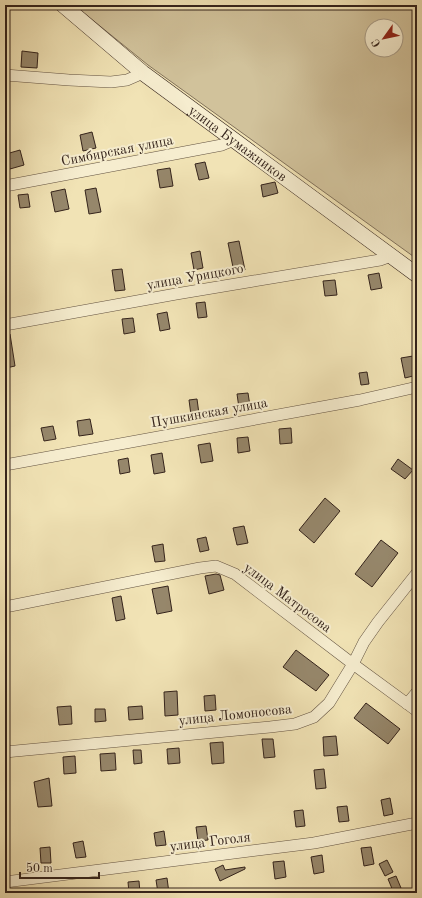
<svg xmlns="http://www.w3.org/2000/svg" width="422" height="898" viewBox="0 0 422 898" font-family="'Old Standard TT',serif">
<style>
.green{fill:#d1c29b;stroke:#82725b;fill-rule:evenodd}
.building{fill:#96876b;stroke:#34231b}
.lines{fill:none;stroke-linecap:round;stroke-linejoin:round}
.street-casing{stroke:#635342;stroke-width:12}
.secondary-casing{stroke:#34231b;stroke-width:16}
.street{stroke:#f6edcf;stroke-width:11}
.secondary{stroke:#f6edcf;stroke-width:15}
.labels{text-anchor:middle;stroke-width:4;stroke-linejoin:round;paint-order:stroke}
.street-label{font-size:14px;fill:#34231b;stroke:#f6edcf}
</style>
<rect width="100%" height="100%" fill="#f1e3b5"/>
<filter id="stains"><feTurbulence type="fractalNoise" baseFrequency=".005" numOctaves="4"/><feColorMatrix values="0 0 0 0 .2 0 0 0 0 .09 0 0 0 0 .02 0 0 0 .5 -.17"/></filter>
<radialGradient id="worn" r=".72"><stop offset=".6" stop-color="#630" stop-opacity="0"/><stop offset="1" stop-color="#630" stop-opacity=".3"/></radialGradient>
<path class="green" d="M74,5h343v254l-269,-194zM372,26h24v24h-24z"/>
<path class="building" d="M22,51l16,2 -1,15 -16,-1z
M92,132l4,16 -13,3 -3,-16z
M20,150l4,15 -14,4 -4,-15z
M205,162l4,16 -10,2 -4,-16z
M170,168l3,18 -13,2 -3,-18z
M275,182l3,11 -15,4 -2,-12z
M96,188l5,24 -12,2 -4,-24z
M65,189l4,20 -14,3 -4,-20z
M28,194l2,13 -10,1 -2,-13z
M239,241l6,29 -11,2 -6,-29z
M200,251l3,17 -9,2 -3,-17z
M122,269l3,21 -10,1 -3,-21z
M379,273l3,15 -11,2 -3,-15z
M335,280l2,15 -12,1 -2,-15z
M205,302l2,15 -9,1 -2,-15z
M167,312l3,17 -10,2 -3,-17z
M133,318l2,14 -11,2 -2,-15z
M5,334h5l5,32 -9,2 -1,-9z
M413,356l4,19 -12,3 -4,-20z
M367,372l2,12 -8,1 -2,-12z
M248,393l2,13 -11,2 -2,-14z
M197,399l2,15 -8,1 -2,-15z
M90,419l3,15 -14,2 -2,-15z
M53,426l3,13 -12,2 -3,-13z
M291,428l1,15 -12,1 -1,-15z
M248,437l2,14 -12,2 -1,-15z
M210,443l3,18 -12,2 -3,-18z
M162,453l3,19 -11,2 -3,-19z
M128,458l2,14 -10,2 -2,-14z
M398,459l15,11 -8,9 -14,-10z
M325,498l15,13 -26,32 -15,-13z
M244,526l4,17 -11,2 -4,-17z
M206,537l3,13 -9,2 -3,-13z
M381,540l17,13 -26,34 -17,-13z
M163,544l2,17 -10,1 -3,-16z
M216,574l4,1 4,15 -15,4 -4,-18z
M168,586l4,25 -15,3 -5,-25z
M121,596l4,23 -9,2 -4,-23z
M296,650l33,25 -13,16 -33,-24z
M177,691l1,24 -13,1 -1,-24z
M215,695l1,15 -11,1 -1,-15z
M366,703l34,26 -12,15 -34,-26z
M71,706l1,18 -13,1 -2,-18z
M142,706l1,13 -14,1 -1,-13z
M95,709h10l1,12 -11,1z
M336,736l2,19 -14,1 -1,-19z
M262,739h11l2,18 -11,1z
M223,742l1,21 -12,1 -2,-21z
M179,748l1,15 -12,1 -1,-15z
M133,750h8l1,13 -8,1z
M115,753l1,17 -15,1 -1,-17z
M75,756l1,17 -12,1 -1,-17z
M324,769l2,19 -10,1 -2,-19z
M49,778l3,28 -14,1 -4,-25z
M390,798l3,16 -9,2 -3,-16z
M347,806l2,15 -10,1 -2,-15z
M303,810l2,16 -9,1 -2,-16z
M206,826l2,14 -10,1 -2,-14z
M164,831l2,14 -10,1 -2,-13z
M83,841l3,16 -10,1 -3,-15z
M50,847l1,16h-10l-1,-15z
M371,847l3,17 -10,2 -3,-18z
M322,855l2,17 -10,2 -3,-17z
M387,860l6,12 -8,4 -6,-12z
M284,861l2,16 -11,2 -2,-17z
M223,865l2,5 20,-3v2l-25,12 -5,-12z
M396,876l5,12 -8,3 -5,-12z
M167,878l2,15h-11l-2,-13z
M139,881l1,12h-11l-1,-11z"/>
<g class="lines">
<g class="street-casing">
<path id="street" d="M5,75l64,5 42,2 16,-2 16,-7
M5,186l217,-41 12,-5
M5,325l171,-31 204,-34 11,-4
M5,465l355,-65 57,-13
M5,607l195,-39 16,-2 19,8 118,90 64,47
M407,704l10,-12
M5,752l265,-25 25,-3 19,-7 15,-14 24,-39 11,-22 14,-20 39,-49
M5,882l309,-39 103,-20"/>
</g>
<g class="secondary-casing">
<g id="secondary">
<path id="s1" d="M63,5l80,68 274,202"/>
</g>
</g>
<use href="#street" class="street"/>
<use href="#secondary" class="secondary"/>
</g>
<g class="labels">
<g class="street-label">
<text dy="5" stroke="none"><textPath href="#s1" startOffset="223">улица Бумажников</textPath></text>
<text transform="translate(117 150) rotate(-11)" y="5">Симбирская улица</text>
<text transform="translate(195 276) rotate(-10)" y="5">улица Урицкого</text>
<text transform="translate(209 412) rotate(-10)" y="5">Пушкинская улица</text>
<text transform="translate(288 597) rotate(37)" y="5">улица Матросова</text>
<text transform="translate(235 714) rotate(-6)" y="5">улица Ломоносова</text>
<text transform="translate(210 841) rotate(-7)" y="5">улица Гоголя</text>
</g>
</g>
<rect width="422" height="898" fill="none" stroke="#f1e3b5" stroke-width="20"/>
<rect x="6" y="6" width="410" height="886" fill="none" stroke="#34231b" stroke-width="2"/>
<rect x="10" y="10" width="402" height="878" fill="none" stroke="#34231b"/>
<g transform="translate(384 38) rotate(237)"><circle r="19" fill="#f6edcf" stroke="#a89c87"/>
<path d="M0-3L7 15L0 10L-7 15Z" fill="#8f2418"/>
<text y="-6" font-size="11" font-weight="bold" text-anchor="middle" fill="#34231b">С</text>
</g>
<path d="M20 872v6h79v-6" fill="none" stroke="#34231b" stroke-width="2"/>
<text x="26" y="872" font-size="12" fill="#34231b" stroke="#f6edcf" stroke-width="3" paint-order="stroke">50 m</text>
<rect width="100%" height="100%" filter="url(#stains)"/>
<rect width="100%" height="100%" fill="url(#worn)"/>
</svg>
